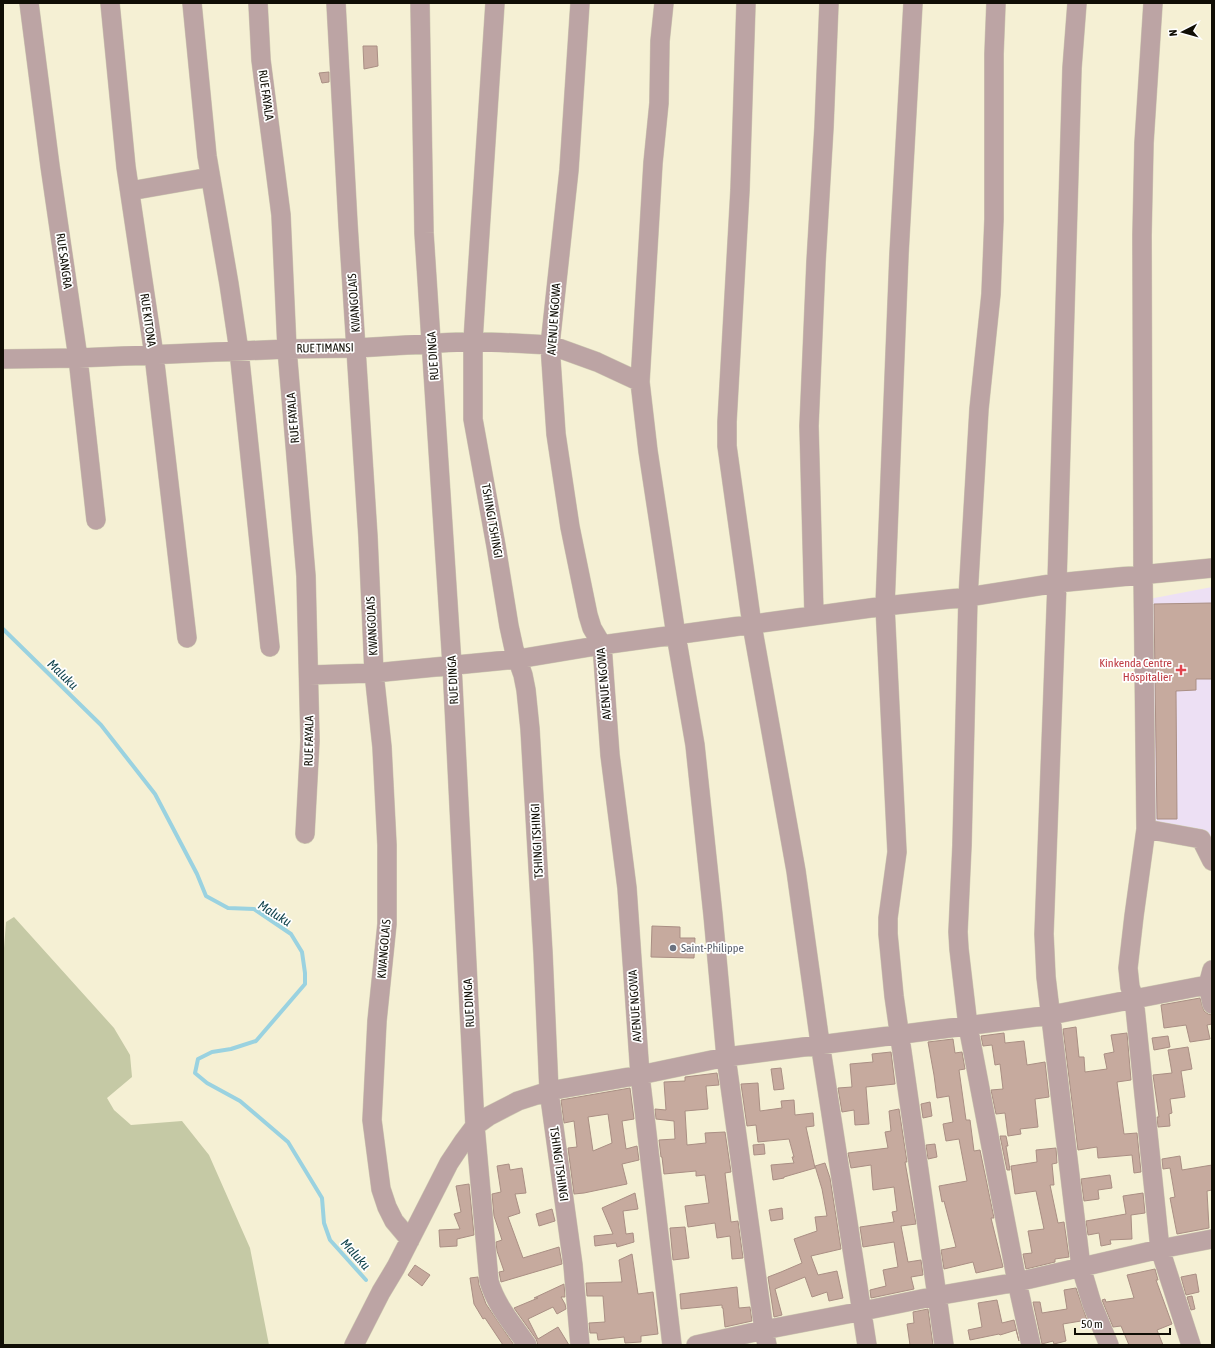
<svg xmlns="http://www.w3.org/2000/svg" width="1215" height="1348" viewBox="0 0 1215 1348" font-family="'Asap Condensed',sans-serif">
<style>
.medical{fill:#ede0f4}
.green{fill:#c5c9a5}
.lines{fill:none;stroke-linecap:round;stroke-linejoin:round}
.stream{stroke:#9ad2e0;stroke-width:4}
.building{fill:#c6aa9e;stroke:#aa8f84;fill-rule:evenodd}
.minor-casing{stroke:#d0ccb3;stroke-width:20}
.minor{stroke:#bca4a4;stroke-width:19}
.health-dot{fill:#e0444e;stroke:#fff;stroke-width:1.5}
.worship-dot{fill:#6b7280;stroke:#fff;stroke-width:1.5}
.labels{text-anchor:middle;stroke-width:3.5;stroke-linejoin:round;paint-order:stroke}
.street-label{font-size:12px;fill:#100e05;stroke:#fff}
.health-label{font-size:12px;fill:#be3a42;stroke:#fff;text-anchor:end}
.worship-label{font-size:12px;fill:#5b616d;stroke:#fff;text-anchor:start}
.water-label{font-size:13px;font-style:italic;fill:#13454f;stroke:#fff}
</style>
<rect width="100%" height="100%" fill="#f5f0d4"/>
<path class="medical" d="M1212,587v252l-5,-4 -55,-12 -3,-224z"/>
<path class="green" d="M14,917l100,111 16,27 2,22 -25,21 7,12 17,15 51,-4 27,34 41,93 19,97h-266v-384l3,-39z"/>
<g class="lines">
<path class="stream" d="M3,629l98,96 54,69 42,80 9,22 22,12 26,1 37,25 11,18 3,21v11l-49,57 -25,8 -19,3 -14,7 -3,14 12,10 33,18 48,41 34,56 2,25 6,17 36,40"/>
</g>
<path class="building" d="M363,46h14l1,20 -14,3z
M329,72v10l-7,1 -3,-10z
M1212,603v76h-16v11l-20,1 1,128h-20l-3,-215z
M652,926l28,1v11h15l-1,20 -43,-1z
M1200,998l4,13 4,3 4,1v9l-5,1 3,14 -20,3 -4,-17 -22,3 -3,-23z
M1076,1027l3,30h5l1,15 22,-3 -3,-15 10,-2 -3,-17 16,-2 4,47 -14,2 7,52 13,-1 4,39 -7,1 -2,-18 -34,3 -1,-11 -19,3 -15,-121z
M1004,1033l1,10 19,-2 3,24 18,-3 4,35 -14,2 3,28 -18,2 1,5 -13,2 -3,-23 -9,1 -5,-24 12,-1 -3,-25 -5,1 -3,-20 -9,1 -2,-10z
M1168,1036l2,11 -16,3 -2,-12z
M953,1039l2,14 7,-1 3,17 -6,1 7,50h4l4,31 6,-1 14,68h-3l12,49 -27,6 -3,-11 -29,7 -3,-19 15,-3 -12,-46 -2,1 -3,-16 28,-5 -8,-42 -13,2 -3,-17 10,-2 -4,-26 -12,2 -3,-23 -6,-33z
M1188,1047l4,22 -11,2 4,26 -15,2 2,14 -3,1 1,12 -12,1 -1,-10h2l-6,-42 19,-2 -4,-23z
M891,1052l4,32 -29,3 3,37 -14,1 -1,-15 -12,2 -4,-24 14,-1 -2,-23 23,-2 -1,-8z
M781,1068l3,21 -10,1 -3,-21z
M717,1073l2,12 -13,1 2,23 -23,2 2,34 19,-2 -1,-10 20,-1 6,40 -6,1 6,49 7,-1 5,37 -11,1 -2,-23 -13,2 -2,-15 -27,4 -3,-21 24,-3 -4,-28 -9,1v-5l-32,3 -2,-17h-1l-2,-17 16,-1 -1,-18 -18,-2 -1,-10 11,1 -2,-28 21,-1v-4z
M758,1083l2,28 22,-3 -1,-7 13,-1 1,15 18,-2 1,13 -8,1 9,41 -31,9v1l-11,2 -2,-15 23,-2 -2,-6h2l-5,-18 -31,3 -2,-17 -9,1 -6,-42z
M630,1088l4,31 -12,2 4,28 11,-3 2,14 -17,4 5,20 -43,9 -10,1 -6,-46 9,-1 -3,-26 -10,2 -3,-23zM608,1114l4,29 -19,8 -5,-34z
M930,1102l2,14 -9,2 -2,-14z
M899,1109l8,53h-2l11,62 -15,2 7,36 13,-2 2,15 -12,2 3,12 -43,9 -1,-8 16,-4 -3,-16 15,-3 -4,-25 -31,5 -3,-20 34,-5 -2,-10 5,-1 -3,-24 -21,3 -2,-25 -20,3 -3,-15 40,-5 -3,-16 6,-1 -2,-20z
M1000,1136h6l2,10h-2l4,24h-3z
M764,1144l1,10 -11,1 -1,-10z
M935,1144l2,13 -9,2 -2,-14z
M1056,1148l1,15 -5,1 2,21h-4l8,38 6,-1 5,35 -14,2v3l-29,7 -3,-15 9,-1 -4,-22 16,-2 -8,-38 -21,3 -4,-28 26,-4 -1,-12z
M1180,1156l2,14 30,-5v25l-5,1 2,37 -32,6 -7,-36 5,-1 -5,-29 -7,1 -1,-10z
M825,1163l5,15 11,71 -30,7 7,19 19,-4 6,27 -14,3 -2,-9 -15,5 -7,-20 -30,12 7,26 -8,2 -6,-40 13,-5 21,-9 -8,-24 23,-8 -2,-14 12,-1 -5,-27 -7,-23z
M509,1164l1,6 12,-2 4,25 -11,1 5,19 -12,4 15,41 36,-11 3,17 -61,18 -2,-10 5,-1 -7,-20 -1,-9 6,-2 -8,-24 -2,-22 9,-2 -4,-26z
M1110,1175l2,13 -14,2 1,9 -15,2 -3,-22z
M469,1184l5,51 -17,4v7l-17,1 -1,-17 21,-1 -6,-15 7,-2 -5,-26z
M635,1193l3,16 -15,2 3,23 7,-1 1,9 -17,5 -1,-4 -21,3 -1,-10 19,-2 -11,-26z
M1143,1193l2,20 -14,2 1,24 -22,1 1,4 -10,2 -2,-13 -11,2 -2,-14 40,-7 -3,-18z
M782,1208l1,11 -12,2 -2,-11z
M552,1209l3,12 -16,5 -3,-12z
M685,1227l4,31 -16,2 -3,-32z
M632,1254l6,40 15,-2 5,42 -17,2v6l-16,1 -1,-6 -26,3 -1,-7h-7l-1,-10 16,-1 -2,-26h-16l-1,-13 36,-1 -3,-22z
M415,1265l15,10 -8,11 -14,-11z
M1155,1269l3,11h-2l16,44 -15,6 6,15h-34l-8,-19 -8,1 -11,-27 3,-1 1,3 28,-4 -7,-23z
M1196,1274l3,18 -13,3 -5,-18z
M478,1277l1,8 7,19 28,41h-11l-18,-27 -2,1 -9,-15 -4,-26z
M564,1284l1,13h-4l4,7 1,5 -9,5 -4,-7 -25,12 10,20 20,-12 11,18h-31l-2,-6 -22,-31 24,-10h-4z
M737,1287l2,21 11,-1 2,14 -27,6 -2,-19h-1v-3l-41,4 -1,-15z
M1076,1288l11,32 -24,4 3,17 -12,3 -1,-3 -11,3 -9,-42h7l2,11 25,-4 -3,-19z
M1192,1296l3,13 -4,1 -4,-13z
M997,1300l5,23 12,-3 5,21 -3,-11 -16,5 -1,-1 -29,6 -2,-10 14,-3 -4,-24z
M928,1309l5,36h-23l-3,-21 7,-1 -1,-11z"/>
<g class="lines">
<g class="minor-casing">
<path id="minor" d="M29,3l21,163 28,192 18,162
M110,3l16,164 28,188 33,283
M192,3l15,153 22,128 10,67 31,296
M258,3l3,57 20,155 6,134 19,227 4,164 -5,94
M336,3l12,221 20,313 6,136 8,74 5,98v79l-10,97 -5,99 9,69 6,18 7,14 16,19
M420,3l4,230 28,432 23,461 14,155c7,25 24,43 38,64
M495,3l-19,290 -3,48v78l23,127 13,80 5,23 9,26 3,15 4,39 13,224 6,138 24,174 7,80
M580,3l-11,167 -19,175 6,89 14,93 18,88 4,13 10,17 8,110 17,133 13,187 32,270
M664,3l-4,38 -1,62 -6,60 -13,219 8,69 28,184 19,110 18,170 13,142 38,273 3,15
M746,3l-6,187 -13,232v24l25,179 44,246 24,172 47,302
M913,3l-14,251 -14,352 12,246 -9,66v16l6,62 50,349
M996,3l-2,51v165l-3,75 -12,115 -11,188 -6,248 -4,87 1,17 9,77 49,256 14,63
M1077,3l-5,65 -15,515 -13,351 2,43 35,290 11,37 17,41
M1153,3l-9,140 -2,92 1,339 3,255 -12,87 -6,52 2,19 4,11 26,251 31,96
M130,191l80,-14
M3,359l75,-1 209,-9 70,-1 116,-7 77,4 47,17 43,20
M814,615l-5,-189 7,-164 8,-135 5,-124
M309,675l65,-2 144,-14 84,-14 283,-39 83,-9 89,-14 155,-15
M1146,829l55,10 11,22
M1212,970l-4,15 4,19
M354,1345l27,-53 15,-25 53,-104 14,-21 12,-16 14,-10 29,-15 31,-10 91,-16 86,-18 325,-42 161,-31
M696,1345l68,-15 99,-19 73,-15 81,-14 143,-33 52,-10"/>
</g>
<use href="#minor" class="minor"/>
</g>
<path class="health-dot" d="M1179 664h4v4h4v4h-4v4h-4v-4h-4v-4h4z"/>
<circle class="worship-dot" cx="673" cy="948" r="4"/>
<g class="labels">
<g class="street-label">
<text transform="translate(266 95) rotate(82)" y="4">RUE FAYALA</text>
<text transform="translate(64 261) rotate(82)" y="4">RUE SANGRA</text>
<text transform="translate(354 303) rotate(-94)" y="4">KWANGOLAIS</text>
<text transform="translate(554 319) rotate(-86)" y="4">AVENUE NGOWA</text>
<text transform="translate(148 320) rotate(82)" y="4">RUE KITONA</text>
<text transform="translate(325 348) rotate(-1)" y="4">RUE TIMANSI</text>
<text transform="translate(433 356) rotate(-94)" y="4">RUE DINGA</text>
<text transform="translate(293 418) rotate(-95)" y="4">RUE FAYALA</text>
<text transform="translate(492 521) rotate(80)" y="4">TSHINGI TSHINGI</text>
<text transform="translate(372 626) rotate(-93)" y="4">KWANGOLAIS</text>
<text transform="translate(453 680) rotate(-93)" y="4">RUE DINGA</text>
<text transform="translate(604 684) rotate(-95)" y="4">AVENUE NGOWA</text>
<text transform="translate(309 741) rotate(-89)" y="4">RUE FAYALA</text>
<text transform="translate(537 841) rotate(-93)" y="4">TSHINGI TSHINGI</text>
<text transform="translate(384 949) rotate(-85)" y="4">KWANGOLAIS</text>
<text transform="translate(469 1003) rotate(-93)" y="4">RUE DINGA</text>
<text transform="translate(635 1006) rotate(-94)" y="4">AVENUE NGOWA</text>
<text transform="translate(559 1164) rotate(82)" y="4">TSHINGI TSHINGI</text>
</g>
<g class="health-label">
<text x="1172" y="667">Kinkenda Centre<tspan x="1172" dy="14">Hôspitalier</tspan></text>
</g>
<g class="worship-label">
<text x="681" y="952">Saint-Philippe</text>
</g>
<g class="water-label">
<text transform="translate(63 674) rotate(44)" y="5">Maluku</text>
<text transform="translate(275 913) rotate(32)" y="5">Maluku</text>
<text transform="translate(356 1254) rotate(48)" y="5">Maluku</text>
</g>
</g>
<rect width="1215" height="1348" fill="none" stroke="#100e05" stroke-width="8"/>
<g transform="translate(1183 32) rotate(264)" stroke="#ffffff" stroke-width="3" paint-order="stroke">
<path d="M0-3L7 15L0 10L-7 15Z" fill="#100e05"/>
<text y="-6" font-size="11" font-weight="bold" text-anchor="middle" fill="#100e05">N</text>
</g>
<path d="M1075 1328v6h95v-6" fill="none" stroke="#100e05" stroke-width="2"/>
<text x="1081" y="1328" font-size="12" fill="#100e05" stroke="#ffffff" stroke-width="3" paint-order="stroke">50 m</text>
</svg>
